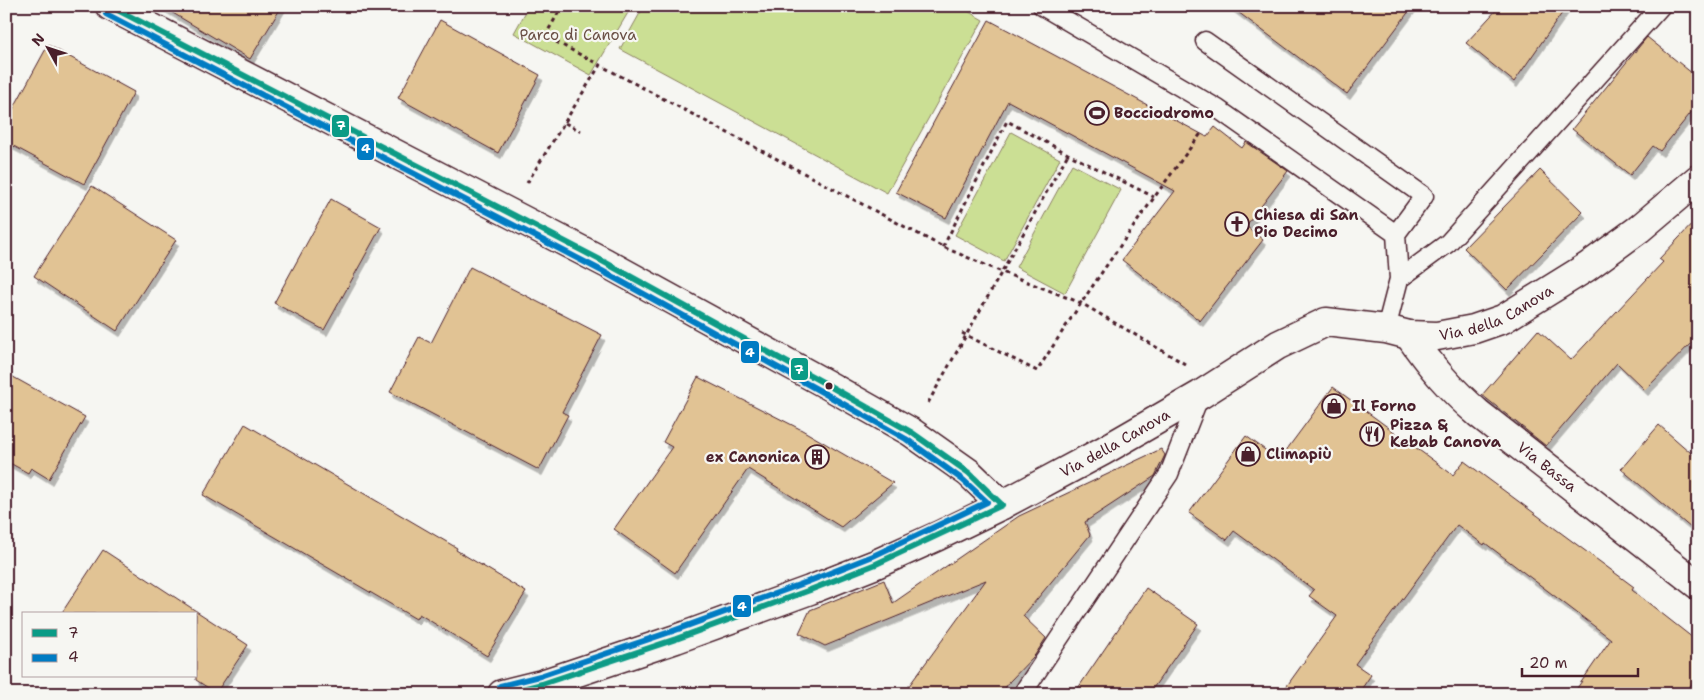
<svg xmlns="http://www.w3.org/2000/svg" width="1704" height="700" viewBox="0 0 1704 700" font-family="'Shantell Sans',sans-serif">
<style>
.green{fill:#cbdf94;stroke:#8a7f60}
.building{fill:#e1c394;stroke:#4a1f2b;filter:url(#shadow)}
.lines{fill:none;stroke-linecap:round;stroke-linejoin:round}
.lane-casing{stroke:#4a1f2b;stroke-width:21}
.street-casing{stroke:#4a1f2b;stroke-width:31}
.path{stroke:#4a1f2b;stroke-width:3;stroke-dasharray:4 4;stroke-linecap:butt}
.lane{stroke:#f6f6f2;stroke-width:18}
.street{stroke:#f6f6f2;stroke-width:28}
.bus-1-casing{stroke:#f6f6f2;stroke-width:10}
.bus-2-casing{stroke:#f6f6f2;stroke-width:10}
.bus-1{stroke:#0a9b86;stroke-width:6}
.bus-2{stroke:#007bc3;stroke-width:6}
.bus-dot{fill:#4a1f2b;stroke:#f6f6f2;stroke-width:2}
.labels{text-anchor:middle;stroke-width:4.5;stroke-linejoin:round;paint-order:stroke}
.park-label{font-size:15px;fill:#6a4f45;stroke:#f6f6f2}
.poi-label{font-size:15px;font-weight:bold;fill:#4a1f2b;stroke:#f6f6f2;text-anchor:start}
.street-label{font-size:15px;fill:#4a1f2b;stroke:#f6f6f2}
.line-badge{stroke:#f6f6f2;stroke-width:2}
.badge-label{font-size:14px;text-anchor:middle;font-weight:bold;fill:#fff}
</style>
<defs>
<filter id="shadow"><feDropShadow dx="3" dy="5.5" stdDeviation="0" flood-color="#0004"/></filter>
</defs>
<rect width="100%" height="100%" fill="#f6f6f2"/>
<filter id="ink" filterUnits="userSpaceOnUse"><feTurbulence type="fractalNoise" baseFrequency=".02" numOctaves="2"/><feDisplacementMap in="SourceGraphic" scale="10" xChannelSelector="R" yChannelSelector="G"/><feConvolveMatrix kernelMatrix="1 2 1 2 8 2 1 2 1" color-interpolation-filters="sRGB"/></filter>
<g filter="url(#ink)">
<path class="green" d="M529,6h103l-41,69 -77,-42z
M644,6h315l24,14 -96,173 -267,-144z
M1011,132l49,27 -56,102 -49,-26z
M1072,164l49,26 -56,103 -49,-26z"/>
<path class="building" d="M161,6h121l-32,53z
M1230,6h183l-66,88z
M1500,6h67l-53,76 -48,-39z
M440,20l100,55 -42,78 -100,-55z
M989,20l218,117 8,-10 27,21 4,-6 42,29 -42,55 17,14 -63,81 -78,-61 53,-69 -167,-90 -62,117 -50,-26z
M1647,37l51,41v26l-38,47 -7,-5 -23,29 -58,-46z
M48,45l86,47 -50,92 -78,-42v-20z
M1540,170l43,42 -76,78 -43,-42z
M92,186l84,54 -59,91 -83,-55z
M331,199l50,28 -57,103 -50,-27z
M1698,218v118l-53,54 -28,-27 -71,83 -64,-51 56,-65 33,30 92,-98 -4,-3z
M470,267l132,68 -40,77 6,3 -29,55 -149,-78 29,-55 12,6z
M6,373l79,44 -36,62 -18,-11 -3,5 -22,-12z
M698,377l104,53 91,53 -52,44 -93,-58 -73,104 -61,-44 58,-82 -9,-5z
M1333,387l120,88 11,-14 170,126 -2,3 66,52v34l-14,18h-111l38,-55 -126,-96 -1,2 -27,-20 -102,139 16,11 -13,19h-77l56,-78 -28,-20 5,-6 -80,-59 -7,9 -38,-27 57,-77 33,24z
M245,424l212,124 -1,2 70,42 -39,64 -68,-42 -3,5 -213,-124z
M1659,425l39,34v75l-77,-65z
M1161,449l4,6 -10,21 -70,46 5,13 -67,81 23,22 -11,17 -25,26 -9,13h-98l83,-114 -161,66 -26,-13 11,-23 74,-30 9,23 126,-87z
M103,550l145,95 -32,48 -20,-13v-66h-135z
M1146,588l52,36 -49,70h-75z"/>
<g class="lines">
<g class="lane-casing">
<path id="lane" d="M1042,6l176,103 178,125 3,45 -13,50
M1205,41l219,155 -28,38
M1399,279l49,-36 213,-237
M1022,694l147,-220 31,-79"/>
</g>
<g class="street-casing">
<g id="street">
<path d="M110,6l496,257 220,121 85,48 58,41 33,32"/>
<path id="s1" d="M1409,335c22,32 41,54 70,79l219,171"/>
<path id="s2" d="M502,694l40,-10 134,-45 134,-49 66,-26 62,-28 64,-31 101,-54 97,-56 78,-50 48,-23 60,7 23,6 28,1 37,-7 29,-10 84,-52 52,-38 59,-50"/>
</g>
</g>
<path class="path" d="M556,6l4,4 -15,26 398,211 59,25 79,31 104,61
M565,123l16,8
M527,183l73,-118
M943,247l64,-126 61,33 86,43
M962,333l75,38c52,-82 107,-161 165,-239
M928,403l140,-249"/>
<use href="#lane" class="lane"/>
<use href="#street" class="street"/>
<g class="bus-1-casing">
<path id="bus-1" d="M110,6l496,257 220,121 85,48 58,41 33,32 -126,59 -66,26 -134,49 -134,45 -39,10"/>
</g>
<g class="bus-2-casing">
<path id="bus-2" d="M106,14l496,257 220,121 84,47 57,41 24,22 -114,54 -66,26 -134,49 -133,45 -40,10"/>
</g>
<use href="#bus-1" class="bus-1"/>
<use href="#bus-2" class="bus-2"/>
</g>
</g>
<defs>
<g id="stadium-ring" transform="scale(1.25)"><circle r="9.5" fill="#f6f6f2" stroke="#4a1f2b" stroke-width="1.5"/><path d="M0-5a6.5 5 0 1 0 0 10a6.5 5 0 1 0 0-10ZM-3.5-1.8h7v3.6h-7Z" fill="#4a1f2b"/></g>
<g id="church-ring" transform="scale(1.25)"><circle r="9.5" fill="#f6f6f2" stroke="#4a1f2b" stroke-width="1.5"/><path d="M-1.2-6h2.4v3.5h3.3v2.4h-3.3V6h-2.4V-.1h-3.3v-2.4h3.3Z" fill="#4a1f2b"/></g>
<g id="shop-ring" transform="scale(1.25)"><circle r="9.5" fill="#f6f6f2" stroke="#4a1f2b" stroke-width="1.5"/><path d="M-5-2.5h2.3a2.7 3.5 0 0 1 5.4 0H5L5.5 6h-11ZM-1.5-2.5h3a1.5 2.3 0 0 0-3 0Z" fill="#4a1f2b"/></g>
<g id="restaurant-ring" transform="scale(1.25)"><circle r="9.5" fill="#f6f6f2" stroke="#4a1f2b" stroke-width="1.5"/><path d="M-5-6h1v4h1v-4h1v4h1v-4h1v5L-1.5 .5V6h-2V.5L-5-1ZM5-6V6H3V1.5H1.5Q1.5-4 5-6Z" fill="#4a1f2b"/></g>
<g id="building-ring" transform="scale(1.25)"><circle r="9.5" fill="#f6f6f2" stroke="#4a1f2b" stroke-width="1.5"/><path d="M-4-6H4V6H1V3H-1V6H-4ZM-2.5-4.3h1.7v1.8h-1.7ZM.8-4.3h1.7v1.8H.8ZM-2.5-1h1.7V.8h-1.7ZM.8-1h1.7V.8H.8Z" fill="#4a1f2b"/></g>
</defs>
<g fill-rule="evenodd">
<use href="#stadium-ring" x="1097" y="113"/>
<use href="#church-ring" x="1237" y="224"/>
<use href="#shop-ring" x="1334" y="406"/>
<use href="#restaurant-ring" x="1372" y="434"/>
<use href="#shop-ring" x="1248" y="454"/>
<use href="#building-ring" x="817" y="457"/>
</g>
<circle class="bus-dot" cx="829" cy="386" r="4.5"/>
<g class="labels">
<g class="park-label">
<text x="578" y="40">Parco di Canova</text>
</g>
<g class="poi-label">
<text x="1114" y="118">Bocciodromo</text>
<text x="1254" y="220">Chiesa di San<tspan x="1254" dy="17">Pio Decimo</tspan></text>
<text x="1352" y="411">Il Forno</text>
<text x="1390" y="430">Pizza &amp;<tspan x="1390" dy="17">Kebab Canova</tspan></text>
<text x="1266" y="459">Climapiù</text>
<text x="800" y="462" text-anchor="end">ex Canonica</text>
</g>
<g class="street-label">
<text dy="5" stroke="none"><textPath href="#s2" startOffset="1084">Via della Canova</textPath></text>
<text dy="5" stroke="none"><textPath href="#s2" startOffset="664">Via della Canova</textPath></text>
<text dy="5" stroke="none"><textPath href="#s1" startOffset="192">Via Bassa</textPath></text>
</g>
</g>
<g class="line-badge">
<rect x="331" y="114" width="19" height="24" rx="5" fill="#0a9b86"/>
<rect x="356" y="137" width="19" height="24" rx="5" fill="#007bc3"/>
<rect x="740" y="340" width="20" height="24" rx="5" fill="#007bc3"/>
<rect x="790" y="357" width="19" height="24" rx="5" fill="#0a9b86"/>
<rect x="732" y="594" width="20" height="24" rx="5" fill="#007bc3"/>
</g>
<g class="badge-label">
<text x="341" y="130">7</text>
<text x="366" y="153">4</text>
<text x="750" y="357">4</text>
<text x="799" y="374">7</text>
<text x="742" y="611">4</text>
</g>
<rect width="1704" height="700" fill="none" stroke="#f6f6f2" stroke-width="25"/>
<rect x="12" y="12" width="1679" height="675" fill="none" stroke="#4a1f2b" stroke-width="2" filter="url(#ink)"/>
<rect x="22" y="612" width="175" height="65" fill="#f6f6f2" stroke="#b1a0a2"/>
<rect x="32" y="629" width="25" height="8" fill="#0a9b86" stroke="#b1a0a2"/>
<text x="68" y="638" font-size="15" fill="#4a1f2b">7</text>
<rect x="32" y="654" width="25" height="8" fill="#007bc3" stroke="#b1a0a2"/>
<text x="68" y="662" font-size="15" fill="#4a1f2b">4</text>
<g transform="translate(48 48) rotate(310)" stroke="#f6f6f2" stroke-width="4" paint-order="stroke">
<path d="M0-4L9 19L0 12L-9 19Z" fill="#4a1f2b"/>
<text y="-8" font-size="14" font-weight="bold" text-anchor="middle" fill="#4a1f2b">N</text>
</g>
<path d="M1522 668v8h116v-8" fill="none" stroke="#4a1f2b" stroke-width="2.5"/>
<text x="1529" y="668" font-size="15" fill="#4a1f2b" stroke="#f6f6f2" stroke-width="4" paint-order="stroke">20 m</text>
</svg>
